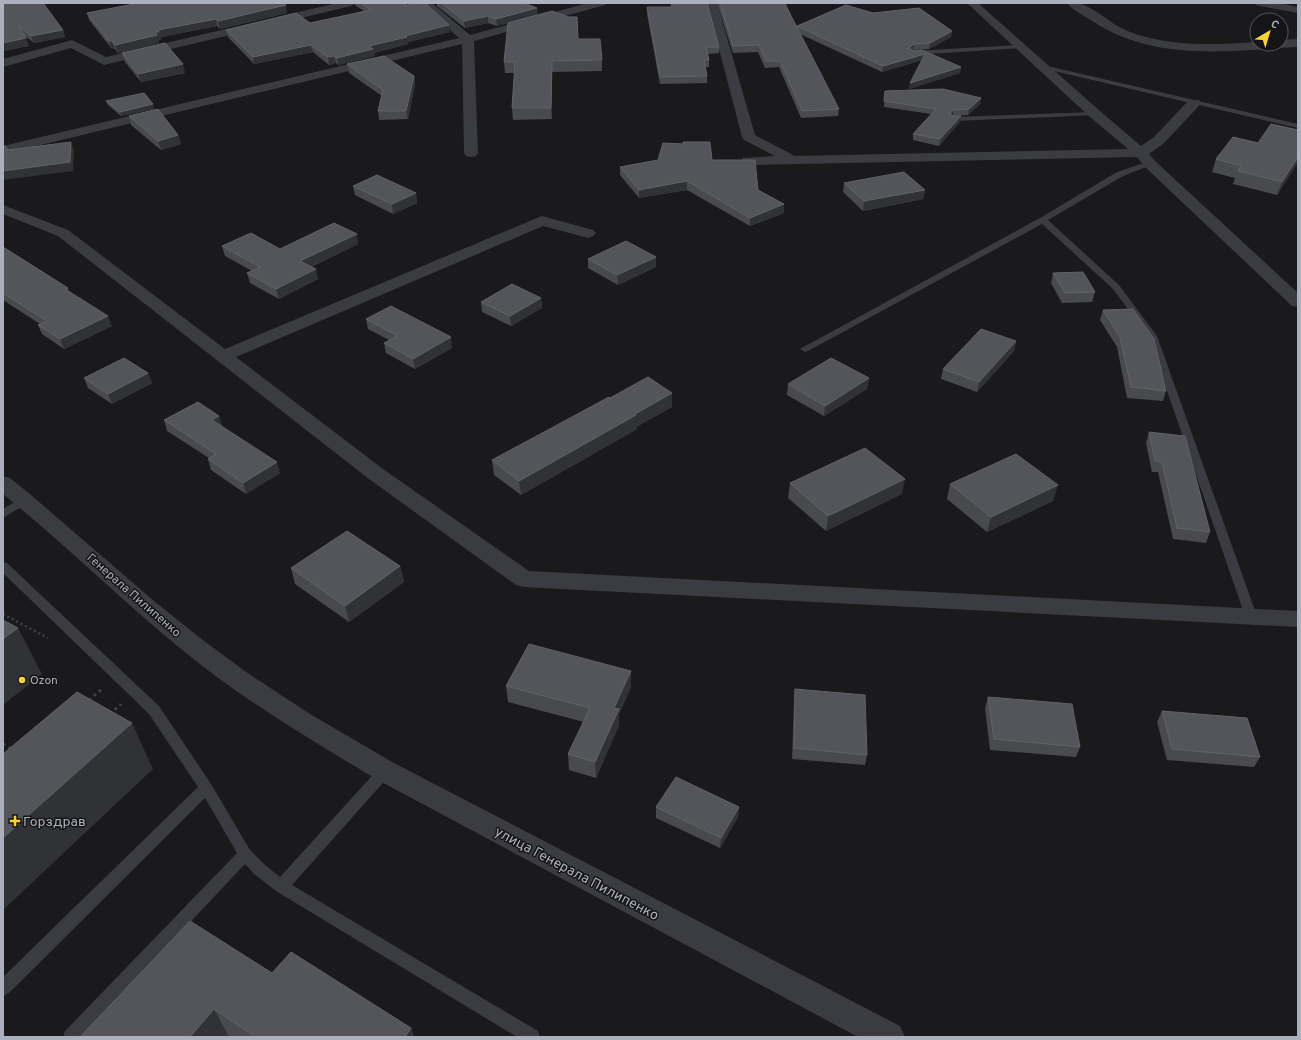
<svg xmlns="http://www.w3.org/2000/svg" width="1301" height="1040" viewBox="0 0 1301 1040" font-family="Overpass,sans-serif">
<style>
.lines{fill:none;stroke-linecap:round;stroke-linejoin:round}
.path-far1{stroke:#404249;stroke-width:2.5;stroke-dasharray:2 3;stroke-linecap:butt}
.path{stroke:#404249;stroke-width:3;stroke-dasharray:2.5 4;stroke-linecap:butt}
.service{fill:#3b3b42;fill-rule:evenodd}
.minor{fill:#3b3b42;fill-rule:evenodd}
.tertiary{fill:#3b3b42;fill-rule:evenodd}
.wall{fill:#484a4e}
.shaded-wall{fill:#313235}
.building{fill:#53555a;stroke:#616369}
.poi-dot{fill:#fcd232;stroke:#151517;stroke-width:1.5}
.labels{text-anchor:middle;stroke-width:3;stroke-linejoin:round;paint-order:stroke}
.street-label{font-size:12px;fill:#acafbc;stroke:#151517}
.poi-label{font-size:12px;fill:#acafbc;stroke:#151517;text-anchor:start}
.near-poi-label{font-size:14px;fill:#acafbc;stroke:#151517;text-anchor:start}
.near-street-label{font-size:14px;fill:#acafbc;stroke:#151517}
</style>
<rect width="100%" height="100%" fill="#1a1a1c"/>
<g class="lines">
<path class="path-far1" d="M3,614l45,24"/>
<path class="path" d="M89,700l14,-12
M110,714l11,-10
M3,744l10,6"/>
<path class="service" d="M1020,45l3,2 -1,1 -109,7 -3,-2 3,-2z
M1043,65l255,59v4l-257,-60 -1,-1z
M1095,112l3,2 -1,1 -144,6 -3,-2 3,-2z
M1147,162h6l1,2 -31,12 -75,44 71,65 38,51 100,280 -2,3 -4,1 -4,-1 -2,-3 -97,-280 -35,-47 -71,-65 -234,127 -3,1 -5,-3 240,-131 77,-46z
M24,496l4,1 1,3 -1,3 -25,15v-9z
M3,562l4,1 152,143 52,78 39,66 14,14 16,13 100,-110 5,-2 5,2 2,4 -2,4 -98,110 246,146 2,6h-23l-241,-146 -22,-17 -9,-10 -163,173h-19l2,-6 172,-178 -32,-55 -196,195 -6,3v-19l195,-190 -49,-73 -146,-141z"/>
<path class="minor" d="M337,3h19l-5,3 -247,59 -33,-17 -68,19v-8l69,-19 34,17z
M420,3h12l38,32 118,-32h18l-1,2 -131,36 4,112 -2,3 -5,1 -5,-1 -2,-3 -2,-109 -459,110v-8l456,-108z
M707,3h10l38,132 40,21 333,-7 -38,-32 -123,-114h11l122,108 41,35 13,-9 35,-37h10l1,3 -1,3 -35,37 -15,11 6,7 143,132v14l-6,-1 -147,-139 -8,-10 -389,8 -5,-1 -2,-3 2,-3 32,-2 -31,-16 -2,-3z
M3,205l65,25 157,119 312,-131 5,-2 51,14 3,3 -3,3 -5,2 -45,-12 -307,131 147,112 146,102 769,40v16l-774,-40 -8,-2 -147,-106 -311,-243 -55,-22z
M3,476l7,2 21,17 123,106 50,40 45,33 61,40 84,49 506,263 5,11h-47l-482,-258c-65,-39 -131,-78 -190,-126 -63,-51 -120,-108 -183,-159z"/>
<path class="tertiary" d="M1067,3c5,0 11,-1 15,1 17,7 30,21 48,28 41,15 84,13 127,10v2h24v-4l17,-1v8c-70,4 -144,15 -206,-26 -7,-5 -20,-11 -25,-18z
M1254,3h25l19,4v6l-38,-7 -4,-1z"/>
</g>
<path class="wall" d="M3,3l60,27 2,7 -31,6 -9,-7 4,10 -26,5z
M355,3h55v1l40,28 -42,10v2l-34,9 1,3 -37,9 -2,-2 -7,2 -16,-13 -59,12 -26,-27 -2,-7 84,-7 54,-12 -9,-6z
M437,3h87l14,12 40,24 24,21v11l-50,1v47l-39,1 -1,-12 3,-35h-10l-1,-11 4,-39 -11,3 -9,-3 -23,5 -28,-22z
M670,3h37l12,44v6l-11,1 1,6v7h-4l2,9v7l-47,1 -13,-70v-7h24z
M717,3h68l12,24v-1l76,-13 79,18 -1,6 -22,12 -17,1 49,17 -1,6 -51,16 13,-29 -40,12 -82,-38 39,75 -1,7 -37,2 -22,-51 -14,1 -7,-16 -25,1z
M87,13h200l-67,16 -3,-3 -56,11v2l-2,1v3l-41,10 -3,-4h-3l-23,-29z
M122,53l63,20 -44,9 -16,-20z
M347,64l67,12 1,9 -7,34 -29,1 -1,-9 4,-15 -33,-23z
M885,91l96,7 -1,6 -12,11 -15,1h8l-1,6 -21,24 -26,-6v-6l18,-20 -47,-7z
M106,101l48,8 -33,7 -13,-11z
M129,116l49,19 3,9 -20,6 -30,-25z
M1298,130v32l-21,33 -44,-11 2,-6 -23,-6 4,-13 42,-16z
M712,160l46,30 26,23 -34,13 -63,-36 -48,8 -19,-23v-8z
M844,183l81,7 -2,9 -60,12 -20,-19z
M353,186l63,7 1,10 -24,11 -38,-19z
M358,244l-47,23 7,12 -39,20 -29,-16 -3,-10 5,-2 -27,-15 -3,-10 58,3z
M3,247l65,41 2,5 42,33 -48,23 -22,-15 -4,-9 2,-1 -37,-24z
M588,259l68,8 -38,18 -30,-17z
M1053,273l42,19 -3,10 -30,1 -11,-20z
M541,298l1,10 -31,18 -29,-14 -1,-10z
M1103,310l63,81 -3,10 -36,-3 -10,-51 -17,-27z
M366,319l86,29 -37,21 -29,-16 -2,-10 5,-3 -21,-11z
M1016,341l-2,10 -37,41 -36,-13 2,-10z
M148,373l4,10 -40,21 -24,-16 -4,-10z
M869,378l-2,11 -43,27 -37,-21 1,-11z
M672,393v14l-36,20 1,2 -116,66 -27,-20 -2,-15 118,-62z
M219,416l3,10 58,47 -34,21 -35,-24 -3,-11 1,-1 -42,-27 -3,-11z
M1149,432l61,100 -4,11 -33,-4 -15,-67h-6l-6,-29z
M790,483l112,11 -76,37 -38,-33z
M950,484l103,17 -66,31 -40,-33z
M400,566l4,16 -55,40 -54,-38 -4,-16z
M506,686l125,1 -12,27v11l-23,53 -27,-8 -1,-16 16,-32 -76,-20z
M795,689l72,66 -2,10 -73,-6 2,-59z
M988,697l92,50 -4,10 -86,-7 -5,-42z
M1162,711l98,46 -6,10 -87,-7 -10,-38z
M656,807h83l-1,10 -18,31 -64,-30z
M272,973l139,55 3,9h-334z"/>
<path class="shaded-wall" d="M407,3h3l1,5 -7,-2z
M286,5l1,8 -67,16 -2,-8z
M537,8l1,7 -41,11 -1,-7z
M488,16v7l-23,5 -1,-7z
M216,19l1,7 -56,11v2l-2,1v3l-41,10 -3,-8 40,-13 3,-2z
M449,25l1,7 -42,10v2l-34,9 1,3 -37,9 -1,-7 32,-12 36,-10z
M63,30l2,7 -31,6 -3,-7z
M952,31l-1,6 -22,12 1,-6z
M26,38l3,8 -26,5v-8z
M109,41h3l3,8h-3z
M914,44l-1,6 -4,3v-5z
M311,45l2,7 -59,12 -1,-7z
M925,54l-1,5 -42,13 1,-6z
M334,56l2,7 -7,2 -1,-8z
M552,61v58l-1,-11z
M183,64l2,9 -44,9 -3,-8z
M961,67l-1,6 -51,16 1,-6z
M414,76l1,9 -7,34 -2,-8z
M981,98l-1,6 -12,11 1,-6z
M153,104l1,5 -33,7 -1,-4z
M954,110l-1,6 -4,3 1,-6z
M961,116l-1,6 -21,24 1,-7z
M178,135l3,9 -20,6 -3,-9z
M71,142l3,9 -1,20 -70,9v-9z
M1298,157v5l-21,33 5,-13z
M687,181v9l-48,8v-8z
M925,190l-2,9 -60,12 1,-10z
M416,193l1,10 -24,11 -1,-10z
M784,204v9l-34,13v-8z
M357,234l1,10 -56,27 -2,-10z
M656,257v10l-38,18 -1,-10z
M316,269l2,10 -39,20 -3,-10z
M68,288l4,9 -7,-8z
M541,298l1,10 -31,18 -1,-10z
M108,316l4,10 -48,23 -4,-10z
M451,337l1,11 -37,21 -2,-10z
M1016,341l-2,10 -37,41 2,-10z
M148,373l4,10 -40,21 -4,-10z
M869,378l-2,11 -43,27 1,-10z
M672,393v14l-36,20 1,2 -116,66 -2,-14z
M219,416l3,10 -10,-6z
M277,462l3,11 -34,21 -3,-11z
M905,479l-3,15 -76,37 2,-15z
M1058,485l-5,16 -66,31 4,-15z
M400,566l4,16 -55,40 -4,-16z
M18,628l24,46 -39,31v-66z
M631,671v16l-12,27v11l-23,53 -1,-16 19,-54z
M132,723l21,46 -150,141v-72z
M739,807l-1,10 -18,31 1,-10z
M214,1009l15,28h-39z
M411,1028l3,9h-9z"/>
<path class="building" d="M3,3h40l20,27 -32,6 -13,-11 8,13 -23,5z
M139,3h143l4,2 -68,16 -2,-2 -58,11 1,2h-4l2,3 -42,10 -3,-4h-3l-22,-28z
M361,3h46l-3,3 13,-3h8l24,22 -44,11 2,1 -38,9 4,3 -36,9 -3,-2 -6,1 -17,-12 -58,12 -27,-27 70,-17 14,10 61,-13z
M442,3h82l13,5 -41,11 -8,-3 -24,5z
M672,3h35l12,44h-13l3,13h-5l3,16 -47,1 -13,-70h25z
M720,3h65l3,7 51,99 -37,2 -22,-50h-14l-7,-16 -26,1z
M846,5l27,8 46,-5 33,23 -22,12 -16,1 -5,4 5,3 8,-1 39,17 -51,16 15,-29 -42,12 -86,-40z
M552,11l17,6h8l1,22h22l2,21 -50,1 -1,47h-39l3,-46h-11l4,-39z
M165,43l18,21 -45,10 -16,-21z
M384,56l30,20 -8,35h-28l5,-21 -36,-26z
M943,89l38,9 -12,11 -15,1 -4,3 3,3h8l-21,23 -27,-5 23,-25 -52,-8 1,-10z
M144,93l9,11 -33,8 -14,-11z
M158,109l20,26 -20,6 -29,-25z
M1271,124l27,6v27l-16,25 -44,-11 3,-5 -25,-7 17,-22 25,6z
M71,142l-1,20 -67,9v-25h2l3,4z
M683,142h27l2,18h43l3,30 26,14 -34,14 -63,-37 -48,9 -19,-23 38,-7 5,-17 20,1z
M904,172l21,18 -61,11 -20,-18z
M377,175l39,18 -24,11 -39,-18z
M334,223l23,11 -57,27 16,8 -40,20 -29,-16 13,-6 -38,-21 29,-13 29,16z
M626,241l30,16 -39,18 -29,-16z
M3,247l65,41 -3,1 43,27 -48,23 -22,-14 9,-4 -44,-28z
M1083,272l12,20 -30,1 -12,-20z
M512,284l29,14 -31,18 -29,-14z
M391,306l60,31 -38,22 -29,-16 14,-7 -32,-17z
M1133,309l21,30 12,52 -35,-4 -11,-50 -17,-27z
M981,329l35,12 -37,41 -36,-13z
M124,358l24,15 -40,21 -24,-16z
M831,358l38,20 -44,28 -37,-22z
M648,377l24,16 -37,21 1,1 -117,66 -27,-21 117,-63 1,1z
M198,402l21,14 -7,4 65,42 -34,21 -35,-24 8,-5 -52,-34z
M1149,432l36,4 25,96 -33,-4 -15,-66 -7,-1z
M865,448l40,31 -77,37 -38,-33z
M1016,454l42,31 -67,32 -41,-33z
M347,531l53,35 -55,40 -54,-38z
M3,620l15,8 -15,11z
M529,644l102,27 -17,37 5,1 -24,53 -27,-8 22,-46 -84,-22z
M795,689l70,6 2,60 -73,-7z
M77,692l55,31 -129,115v-84z
M988,697l84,7 8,43 -86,-8z
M1162,711l85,7 13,39 -88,-8z
M676,777l63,30 -18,31 -65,-31z
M190,921l82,52 19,-21 120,76 -6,9h-149l-42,-28 -24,28h-110z"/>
<g class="poi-dot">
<circle cx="22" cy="680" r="4"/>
<path d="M13 815h4v4h4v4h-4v4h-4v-4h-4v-4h4z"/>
</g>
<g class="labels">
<g class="street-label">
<text transform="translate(134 595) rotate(41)" y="4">Генерала Пилипенко</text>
</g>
<g class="poi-label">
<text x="30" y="684">Ozon</text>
</g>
<g class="near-poi-label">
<text x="23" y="826">Горздрав</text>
</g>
<g class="near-street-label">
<text transform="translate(577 873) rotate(28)" y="5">улица Генерала Пилипенко</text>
</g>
</g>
<rect width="1301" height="1040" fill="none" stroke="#acafbc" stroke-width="8"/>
<g transform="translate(1269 32) rotate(38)"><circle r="19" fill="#151517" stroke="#515359"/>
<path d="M0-3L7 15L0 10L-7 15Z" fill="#fcd232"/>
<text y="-6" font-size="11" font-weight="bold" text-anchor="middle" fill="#acafbc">С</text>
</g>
</svg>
